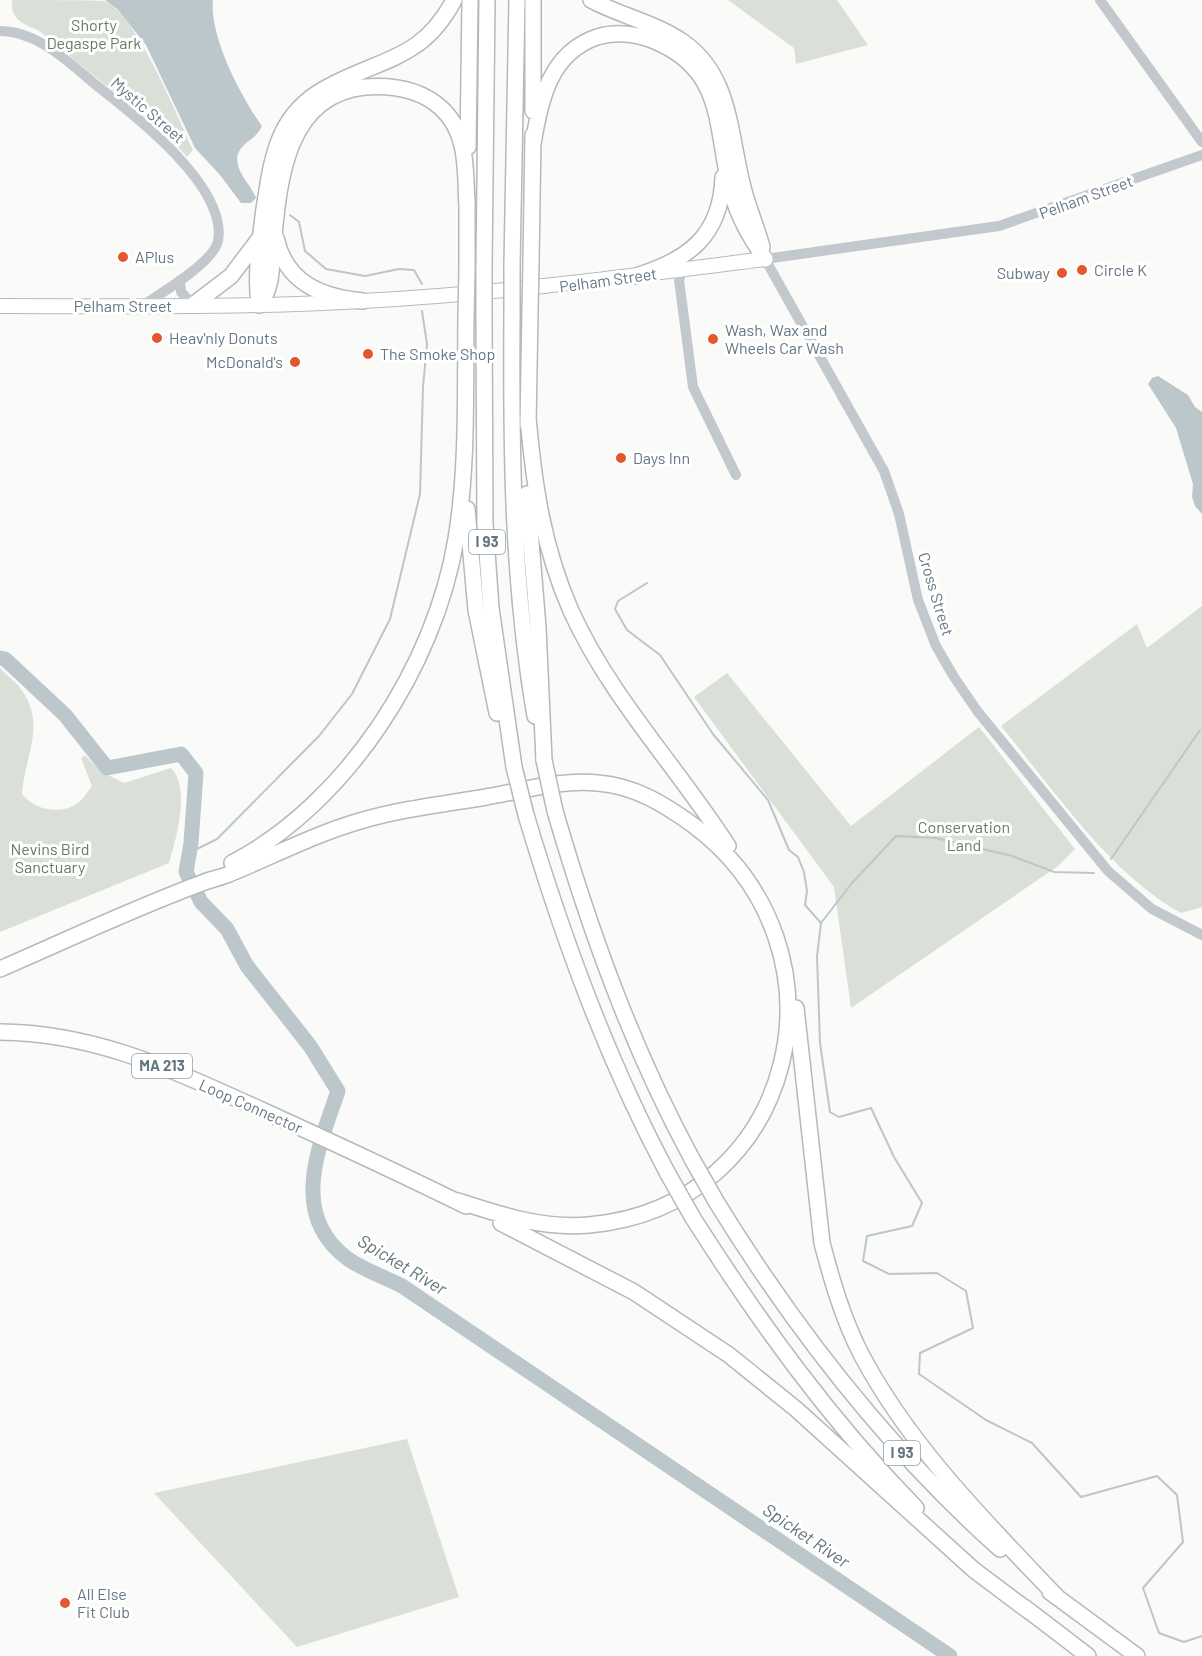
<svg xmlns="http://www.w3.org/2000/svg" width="1202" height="1656" viewBox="0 0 1202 1656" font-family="Barlow,sans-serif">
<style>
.green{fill:#dadfd7}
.water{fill:#bbc7cb}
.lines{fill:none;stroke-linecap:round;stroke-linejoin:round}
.stream{stroke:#bbc7cb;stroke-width:2}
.river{stroke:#bbc7cb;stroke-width:15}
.major-casing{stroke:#b5babe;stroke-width:16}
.highway-casing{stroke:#b4b9bd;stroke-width:18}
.minor{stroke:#c3c8cc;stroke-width:10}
.major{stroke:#fff;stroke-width:14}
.highway{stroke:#fff;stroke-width:15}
.highway-bridge-casing{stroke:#b4b9bd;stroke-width:18;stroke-linecap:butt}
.highway-bridge{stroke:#fff;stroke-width:15}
.poi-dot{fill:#e4572e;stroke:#fff;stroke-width:2}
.labels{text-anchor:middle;stroke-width:6;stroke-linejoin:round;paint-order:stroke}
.shield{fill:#fff;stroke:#939fa8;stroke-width:1.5}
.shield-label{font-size:15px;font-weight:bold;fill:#657683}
.park-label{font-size:16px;fill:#687a64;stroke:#fff}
.street-label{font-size:16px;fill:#657683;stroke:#fff}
.poi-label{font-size:16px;fill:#657683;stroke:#fff;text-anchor:start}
.water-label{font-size:18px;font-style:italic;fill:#60757c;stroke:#fff}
</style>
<rect width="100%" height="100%" fill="#fafaf8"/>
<path class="green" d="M12,0c16,0 81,0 92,1 32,12 74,117 89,149l-6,7 -19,-21 -130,-106c-15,-6 -28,-11 -26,-30z
M728,0h109l31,45 -72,19 -2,-16z
M1202,606v301l-21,6c-71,-39 -128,-124 -180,-187l136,-102 10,24z
M0,668c7,8 18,15 23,24 23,35 1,66 -1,102 12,16 40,22 57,8 5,-4 9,-11 13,-16l-11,-28 4,-3 15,16 24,12 47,-15c20,20 5,71 -2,95l-169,69z
M727,673l124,153 128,-99 96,122 -17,17 -207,142 -17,-121 -140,-190z
M407,1439l52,158 -162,50 -143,-154z"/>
<path class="water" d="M105,0h108c-4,36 28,97 49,126 -7,13 -10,11 -19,20 -17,18 8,37 13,52l-5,5h-10l-21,-28 -25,-27 -49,-103 -29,-36z
M1158,376l30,19 7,12 7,5v102l-7,-8 -3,-9 1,-13 -17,-56 -28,-44 4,-6z"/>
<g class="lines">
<path class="stream" d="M290,215l9,7 6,29 21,18 39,7 34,-7 15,1 8,14
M647,583l-29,18 -3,8 12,21 33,25 53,79 55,66 21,50 9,7 6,15 3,19 -2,14 16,18
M189,853l28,-14 102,-103 33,-42 38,-75 30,-125 3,-107 4,-43 -5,-33
M1111,859l89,-129
M1094,873l-40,-1 -42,-16 -76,-18 -40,-2 -44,47 -31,40 -4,33 3,87 10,69 9,5 32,-9 23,49 28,46 -10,23 -45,10 -4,25 26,13 48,-1 29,18 7,37 -53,25 -1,21 67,46 46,23 49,54 76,-21 20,19 6,47 -40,46 16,45 25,9 18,-6"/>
<path class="river" d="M0,658l5,1 60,56 42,53 74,-14 15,19 -5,70 -5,29 15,30 26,27 20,37 63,80 28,45c-19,56 -50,124 10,168 16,11 36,18 54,27l548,370"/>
<g class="major-casing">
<path id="major" d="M0,306c121,0 242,2 363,-5 135,-7 268,-25 402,-42"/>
</g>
<g class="highway-casing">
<path id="highway" d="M591,0c30,16 65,23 92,42 50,35 46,96 61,149 5,19 13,37 18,56
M533,111v-111
M533,144c7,-44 17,-91 64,-107 20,-6 43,-3 62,6 67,30 56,88 72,147 7,27 19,47 34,69
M468,147l2,-147
M276,238c10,45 45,59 87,63
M531,262l2,-127
M512,265l5,-265
M484,268l3,-268
M467,270v-72
M636,276c52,-16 85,-40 87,-99
M193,305l38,-29 28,-37
M259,305c14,-17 12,-38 14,-60 6,-62 12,-150 92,-158 27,-2 55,2 76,21 28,25 24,65 26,99
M259,305c-4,-31 1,-65 5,-96 8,-50 12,-94 62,-121 54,-30 96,-27 128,-88
M512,314c-1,135 0,268 23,402
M484,315l1,209 6,84 23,159
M528,417c6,69 15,130 43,194 39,86 107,157 157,235
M528,425l2,-114
M527,494l11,133 6,133
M467,509l9,101 21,103
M555,811c35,120 77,237 137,348
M526,815c37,124 81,245 142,359
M232,863c115,-60 203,-197 224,-324 12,-73 9,-149 10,-223
M0,969c67,-29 134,-61 202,-86 9,-4 18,-5 27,-9 44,-18 86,-40 131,-53 41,-12 84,-17 126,-24 36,-6 75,-18 112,-14 37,3 66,21 95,42 165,123 105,381 -104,400 -47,4 -88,-10 -131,-24
M796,1008l26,235c10,38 21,76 39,111 49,93 126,169 197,244
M0,1032c99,1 176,40 264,79 68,31 135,62 202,95
M717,1203c79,128 171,246 283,346
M693,1218c66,104 137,202 223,290
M501,1223l133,69 95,63 67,54 178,161 56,42
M1050,1592l87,64
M1024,1607l64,49"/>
</g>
<path class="minor" d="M1100,0l102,142
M0,31c40,0 72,35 101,58 36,28 127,99 117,152 -5,22 -57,52 -76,65
M1202,155l-203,71 -234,33 119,212 15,43 19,86 18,46 18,31 24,35 130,159 44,38 50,26
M683,270l-4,10 14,107 43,88
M180,280l1,12 12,13"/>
<use href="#major" class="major"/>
<use href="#highway" class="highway"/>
<g class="highway-bridge-casing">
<path id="highway-bridge" d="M530,311l1,-49
M512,314v-49
M484,315v-47
M466,316l1,-46
M544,760l11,51
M514,767l12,48
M692,1159l25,44
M668,1174l25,44"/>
</g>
<use href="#highway-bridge" class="highway-bridge"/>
</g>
<g class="poi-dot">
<circle cx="123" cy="257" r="6"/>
<circle cx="1082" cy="270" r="6"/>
<circle cx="1062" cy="273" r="6"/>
<circle cx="157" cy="338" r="6"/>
<circle cx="713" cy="339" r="6"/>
<circle cx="368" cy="354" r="6"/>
<circle cx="295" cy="362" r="6"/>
<circle cx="621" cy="458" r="6"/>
<circle cx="65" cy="1603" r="6"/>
</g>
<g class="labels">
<g class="shield">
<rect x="469" y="530" width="36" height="24" rx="4.5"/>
<rect x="132" y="1054" width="60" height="24" rx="4.5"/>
<rect x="884" y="1441" width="36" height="24" rx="4.5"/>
</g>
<g class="shield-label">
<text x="487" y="547">I 93</text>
<text x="162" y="1071">MA 213</text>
<text x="902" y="1458">I 93</text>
</g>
<g class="park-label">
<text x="94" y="31">Shorty<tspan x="94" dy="18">Degaspe Park</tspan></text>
<text x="964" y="833">Conservation<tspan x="964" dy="18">Land</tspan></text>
<text x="50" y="855">Nevins Bird<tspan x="50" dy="18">Sanctuary</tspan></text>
</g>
<g class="street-label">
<text transform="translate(148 110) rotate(41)" y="6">Mystic Street</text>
<text transform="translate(1086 197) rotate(-20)" y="6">Pelham Street</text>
<text transform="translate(608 280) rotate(-8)" y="6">Pelham Street</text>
<text x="123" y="312">Pelham Street</text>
<text transform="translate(936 594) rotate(73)" y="6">Cross Street</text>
<text transform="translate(251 1106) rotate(24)" y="6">Loop Connector</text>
</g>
<g class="poi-label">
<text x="135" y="263">APlus</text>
<text x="1094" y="276">Circle K</text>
<text x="1050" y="279" text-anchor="end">Subway</text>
<text x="725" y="336">Wash, Wax and<tspan x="725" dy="18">Wheels Car Wash</tspan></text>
<text x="169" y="344">Heav'nly Donuts</text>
<text x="380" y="360">The Smoke Shop</text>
<text x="283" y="368" text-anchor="end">McDonald's</text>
<text x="633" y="464">Days Inn</text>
<text x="77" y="1600">All Else<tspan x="77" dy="18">Fit Club</tspan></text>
</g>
<g class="water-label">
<text transform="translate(402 1265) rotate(31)" y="6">Spicket River</text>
<text transform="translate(806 1536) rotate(34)" y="6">Spicket River</text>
</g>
</g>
</svg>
